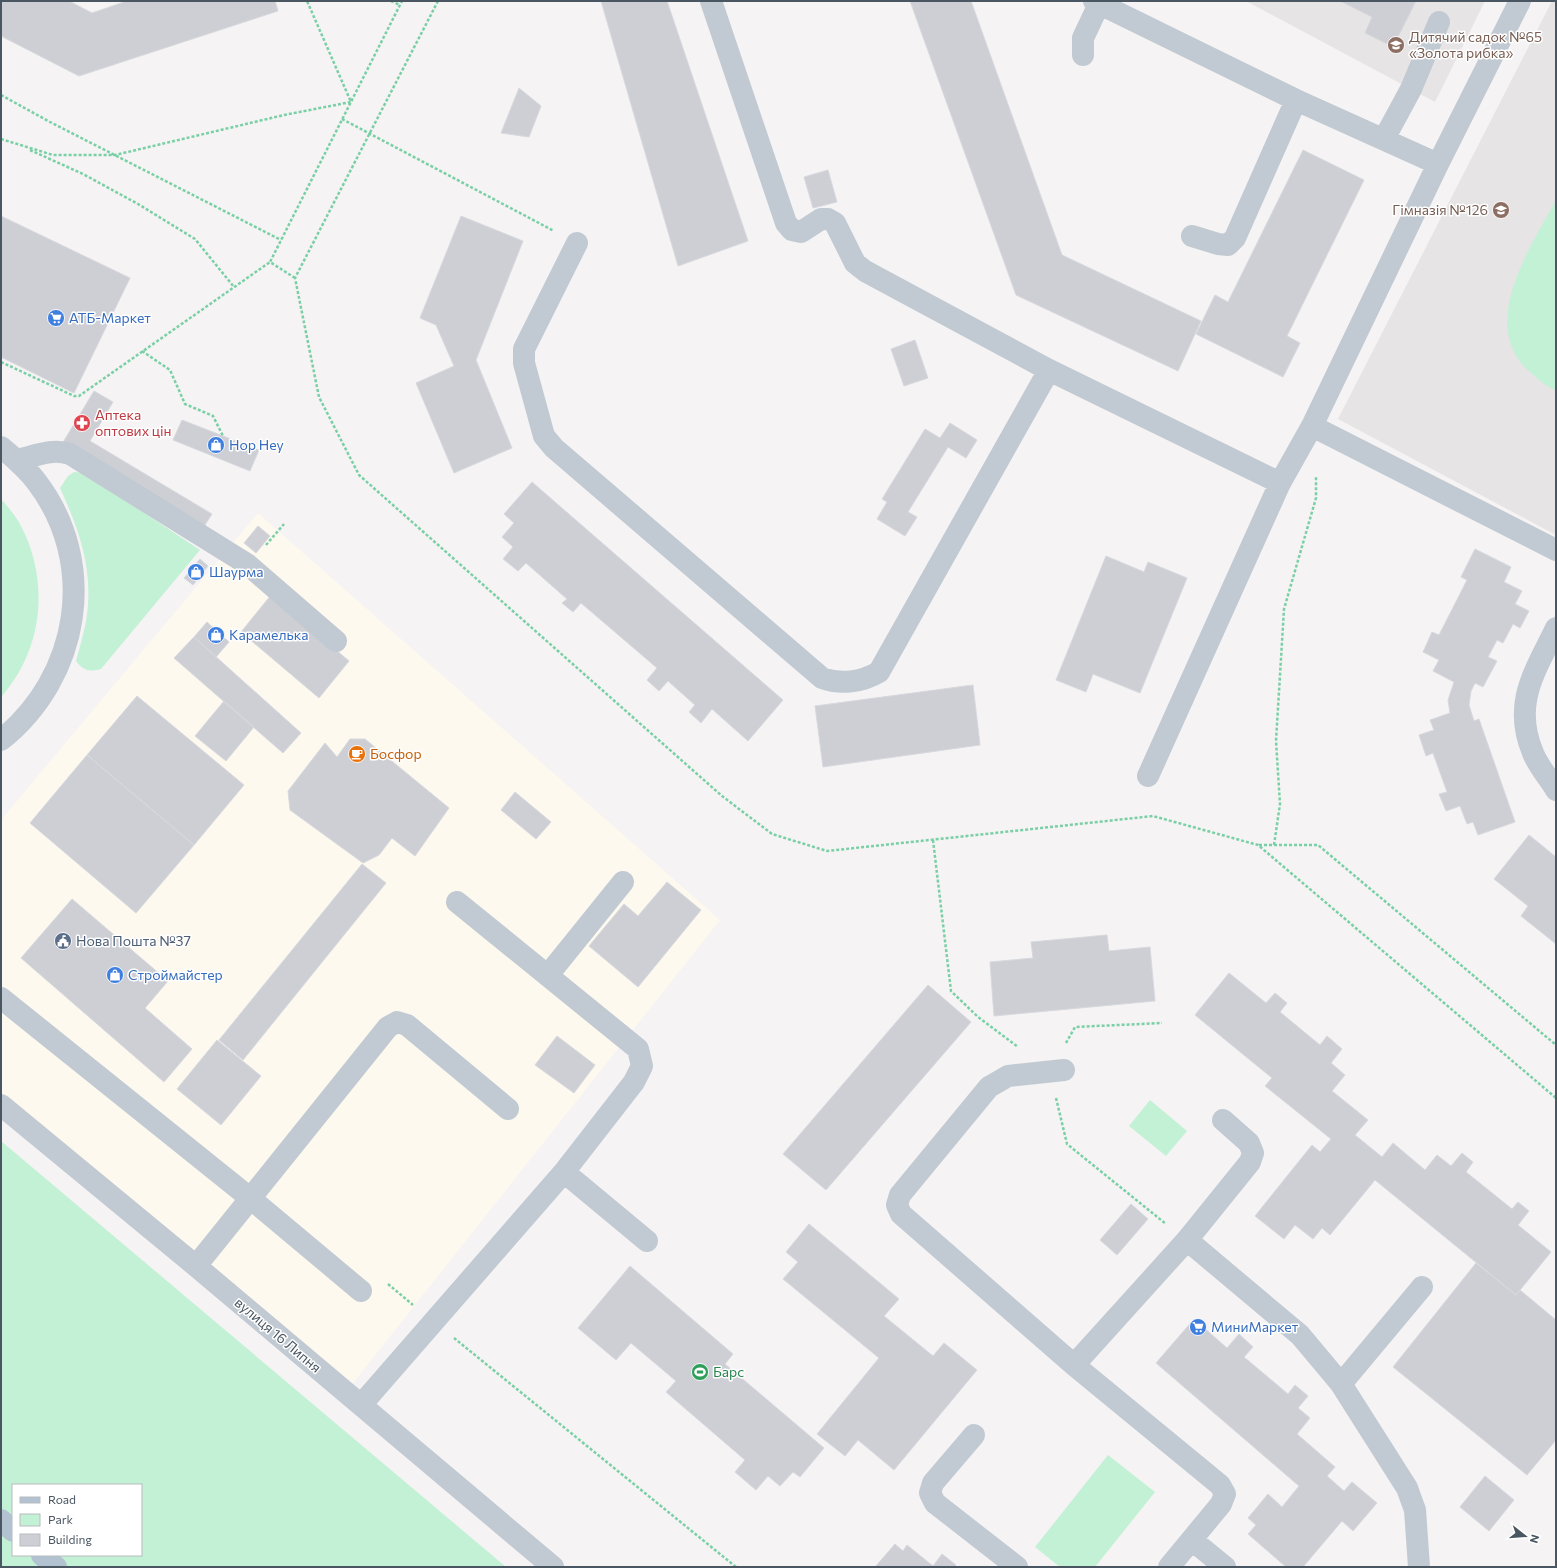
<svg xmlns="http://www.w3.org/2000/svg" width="1557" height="1568" viewBox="0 0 1557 1568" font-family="Commissioner,sans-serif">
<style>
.commercial{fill:#fdf9ef}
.education{fill:#e6e4e5}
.green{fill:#c3f1d5;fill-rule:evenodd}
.building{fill:#cdcfd5;stroke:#d7d9de}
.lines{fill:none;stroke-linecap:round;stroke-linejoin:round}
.path{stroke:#7ad0a6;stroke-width:2.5;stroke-dasharray:3 2;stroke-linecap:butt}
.minor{stroke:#c1cad2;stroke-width:22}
.major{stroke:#b3c2d1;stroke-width:22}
.labels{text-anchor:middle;stroke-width:3;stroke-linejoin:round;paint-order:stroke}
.education-label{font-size:14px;fill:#785e54;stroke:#fff;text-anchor:start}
.shop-label{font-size:14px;fill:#366cbe;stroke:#fff;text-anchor:start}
.health-label{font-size:14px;fill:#be3a42;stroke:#fff;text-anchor:start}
.food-label{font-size:14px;fill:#c56008;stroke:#fff;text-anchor:start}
.service-label{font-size:14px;fill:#4e5e75;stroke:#fff;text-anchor:start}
.street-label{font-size:14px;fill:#4a5661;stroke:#fff}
.leisure-label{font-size:14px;fill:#27864d;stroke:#fff;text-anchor:start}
</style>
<rect width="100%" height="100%" fill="#f5f3f3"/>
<path class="commercial" d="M258,513l462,407 -374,472 -345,-287v-285z"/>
<path class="education" d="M1246,1h239l-50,101z
M1552,1h4v534l-218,-116z"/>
<path class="green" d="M1556,200v190c-10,-3 -17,-10 -25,-17 -55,-46 -1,-125 25,-173z
M74,472l10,1 116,77 -99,119c-12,3 -17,2 -25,-8 5,-18 11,-38 12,-57 3,-42 -11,-79 -28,-116l8,-12z
M1,499c7,8 15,17 20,27 29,56 22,124 -20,171z
M1150,1100l37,31 -21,25 -37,-30z
M1,1141l505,426h-505zM13,1485h128v70h-128z
M1108,1455l47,37 -60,75h-35l-25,-20z"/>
<path class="building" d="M1,1h68l23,12 35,-12h148l3,10 -199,65 -78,-40z
M601,1h66l81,240 -70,25z
M910,1h61l91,254 139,66 -23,50 -162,-76z
M1340,1h76l-23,46 -28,-14 7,-16z
M519,88l22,18 -12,31 -28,-4z
M1303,150l61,30 -77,156 13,7 -17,34 -87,-43 19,-39 13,7z
M828,170l9,32 -24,6 -9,-31z
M1,216l129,62 -56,115 -73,-36z
M461,216l62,25 -47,119 36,88 -58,25 -38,-90 38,-17 -18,-41 -16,-7z
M915,340l13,38 -24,8 -13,-37z
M94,391l19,11 -23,39 122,73 -9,14 -141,-84z
M182,420l77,30 -9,21 -77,-31z
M950,423l27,17 -11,18 -18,-11 -40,65 9,5 -12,19 -28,-17 10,-17 -5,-3 43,-70 15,9z
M532,482l251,218 -35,41 -36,-32 -11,14 -12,-11 6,-7 -27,-24 -9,10 -12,-11 10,-12 -76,-65 -8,9 -11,-9 5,-4 -41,-36 -8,8 -15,-12 10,-12 -11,-10 12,-14 -10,-9z
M258,526l12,10 -14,17 -12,-10z
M1475,549l36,18 -7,15 18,9 -7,13 14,7 -9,17 -7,-4 -10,19 -6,-3 -9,17 9,4 -14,26 -8,-4 -4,8 -2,14 5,16 5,-2 36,103 -37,13 -5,-13 -6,2 -7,-18 -14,5 -7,-17 8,-2 -14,-39 -7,3 -7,-21 15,-5 -4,-10 20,-7 -2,-13 6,-18 -21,-11 6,-11 -16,-8 9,-20 7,3 28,-55 -6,-3z
M1106,556l38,16 4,-10 39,16 -47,115 -47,-19 -7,18 -30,-12z
M200,559l8,7 -15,19 -9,-7z
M271,595l78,66 -30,37 -78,-66z
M207,622l22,20 -13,15 -22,-20z
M194,637l107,96 -18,20 -109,-95z
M973,685l7,60 -157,22 -8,-61z
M137,696l107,89 -50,60 -107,-90z
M224,701l30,26 -28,34 -31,-25z
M350,739h15l84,69 -34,48 -23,-18 -13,17 -16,8 -73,-53 -2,-19 37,-48 12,14z
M87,755l107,90 -58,68 -106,-90z
M515,792l36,30 -15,17 -35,-29z
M1529,835l27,22v87l-35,-28 7,-10 -34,-27z
M362,864l24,19 -143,177 -24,-20z
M667,882l34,28 -63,77 -49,-41 35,-42 14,12z
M72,899l96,82 -23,27 47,41 -28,33 -143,-124z
M1107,935l2,16 41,-4 5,54 -161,15 -4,-54 43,-4 -2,-16z
M1229,973l37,30 9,-10 12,10 -7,9 40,33 7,-9 15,13 -11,14 14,12 -13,16 36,29 -13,15 27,22 11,-14 32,27 12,-15 14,11 11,-13 11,9 -7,10 46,37 6,-7 11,9 -11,14 33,27 -35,43 -141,-115 -45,55 -8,-7 -9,11 -18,-14 -11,14 -29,-23 57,-71 8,7 11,-13 -66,-53 7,-8 -77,-63z
M928,985l43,37 -145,168 -43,-36z
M557,1036l38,29 -21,28 -39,-28z
M217,1040l44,36 -40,49 -44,-36z
M1131,1204l17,15 -31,36 -17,-15z
M809,1224l90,75 -15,17 49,40 11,-13 33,27 -83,100 -36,-30 -13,16 -28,-22 62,-76 -96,-79 15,-17 -12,-10z
M1476,1263l40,32 4,-5 36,30v120l-29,35 -134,-108z
M630,1266l103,88 -8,10 99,84 -24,29 -7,-5 -13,14 -12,-10 -12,14 -21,-18 10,-12 -79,-68 10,-11 -45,-38 -15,17 -38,-32z
M1194,1319l33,29 12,-14 14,13 -9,10 44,37 7,-9 13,11 -10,12 12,10 -13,16 38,33 -8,9 17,15 8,-9 25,21 -24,28 -11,-10 -39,46h-17l-38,-33 8,-9 -8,-7 20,-24 14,13 17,-21 -143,-123z
M1485,1476l29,24 -25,31 -29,-24z
M895,1544l8,7 4,-6 26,21 9,-12 14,11 -2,2h-79z"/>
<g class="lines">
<path class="path" d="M391,1l9,4
M438,1l-143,277 24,119 40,78 363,321 50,38 55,17 326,-35 105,29 298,253
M1,95l49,27 231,118
M342,119l212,112
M1,139l52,16h62l169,-40 67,-13 -44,-101
M30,150l53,24 55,30 57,35 39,48
M295,278l-25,-16 132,-261
M142,351l28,19 15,34 28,12 10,20
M1,362l73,34h5l191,-134
M266,545l18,-21
M933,840l18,151 27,26 40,30
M1259,845h59l238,200
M1274,845l6,-41 -4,-63 8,-132 32,-111v-22
M1066,1043l9,-16 87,-4
M1056,1098l11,46 99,80
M388,1284l25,21
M454,1338l282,229"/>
<path class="minor" d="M711,1l75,222 6,7 9,2 20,-13h7l7,4 20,40 10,8 184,99 231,113 32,-57 126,-262 82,-163
M1094,1l202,99 142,64
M1083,55v-17l16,-34
M1384,139l27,-50 28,-67
M1192,236l26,8 10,1 7,-7 61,-138
M577,243l-53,106v14l20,73 10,12 268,230c19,7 40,4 57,-6l170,-302
M1312,426l244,124
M1,447c12,10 25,21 35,34 63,82 44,196 -35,259
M17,460c18,-4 35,-12 53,-6l177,110 89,77
M1556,628c-21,44 -44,75 -23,125 5,13 16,25 23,37
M1148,776l132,-293
M548,975l75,-93
M1,998l249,200 111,93
M1064,1070l-56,6 -19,11 -89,108 -3,10 4,9 173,151 146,120 5,9 -4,10 -52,63
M1,1105l195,161 357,301
M564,1172l83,69
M1187,1240l113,95 41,49 66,104 8,22 4,57
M196,1266l192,-239 9,-5 10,3 101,84
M1074,1365l113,-125 63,-78 3,-9 -4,-10 -26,-23
M1341,1384l81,-97
M361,1405l203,-233 70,-90 8,-16 -4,-17 -181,-147
M974,1435l-41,48 -3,10 5,10 82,64
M1192,1540l33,27"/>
<path class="major" d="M1,1520l12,11
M42,1555l14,12"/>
</g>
<defs>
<g id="school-disc" transform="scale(0.9)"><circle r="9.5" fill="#8d6e63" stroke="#fff"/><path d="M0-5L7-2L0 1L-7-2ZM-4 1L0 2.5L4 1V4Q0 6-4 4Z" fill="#fff"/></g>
<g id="supermarket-disc" transform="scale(0.9)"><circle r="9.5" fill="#3f7fe0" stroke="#fff"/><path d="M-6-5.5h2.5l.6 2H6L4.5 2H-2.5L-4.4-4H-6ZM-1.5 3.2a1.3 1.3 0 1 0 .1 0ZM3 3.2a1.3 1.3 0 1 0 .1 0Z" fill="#fff"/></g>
<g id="pharmacy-disc" transform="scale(0.9)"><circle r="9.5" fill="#e0444e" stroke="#fff"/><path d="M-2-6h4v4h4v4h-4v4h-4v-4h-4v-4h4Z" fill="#fff"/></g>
<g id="shop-disc" transform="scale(0.9)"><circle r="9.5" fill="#3f7fe0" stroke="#fff"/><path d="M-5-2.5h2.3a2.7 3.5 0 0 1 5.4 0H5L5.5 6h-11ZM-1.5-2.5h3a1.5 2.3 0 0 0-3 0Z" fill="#fff"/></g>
<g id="cafe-disc" transform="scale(0.9)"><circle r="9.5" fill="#e8710a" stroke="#fff"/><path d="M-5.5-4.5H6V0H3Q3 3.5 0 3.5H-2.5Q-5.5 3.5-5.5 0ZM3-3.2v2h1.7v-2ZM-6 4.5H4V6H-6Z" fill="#fff"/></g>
<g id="civic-disc" transform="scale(0.9)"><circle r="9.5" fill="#5c6f8a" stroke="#fff"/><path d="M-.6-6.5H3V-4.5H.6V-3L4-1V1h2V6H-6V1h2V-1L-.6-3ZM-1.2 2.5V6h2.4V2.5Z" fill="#fff"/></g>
<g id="stadium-disc" transform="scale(0.9)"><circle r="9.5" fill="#2e9e5b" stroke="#fff"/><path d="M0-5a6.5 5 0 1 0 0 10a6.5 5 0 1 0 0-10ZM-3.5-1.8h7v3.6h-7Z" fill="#fff"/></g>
</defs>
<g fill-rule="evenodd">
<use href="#school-disc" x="1396" y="45"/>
<use href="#school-disc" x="1501" y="210"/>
<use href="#supermarket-disc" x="56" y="318"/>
<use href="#pharmacy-disc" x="82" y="423"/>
<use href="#shop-disc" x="216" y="445"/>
<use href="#shop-disc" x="196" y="572"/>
<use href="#shop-disc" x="216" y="635"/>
<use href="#cafe-disc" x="357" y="754"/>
<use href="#civic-disc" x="63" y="941"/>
<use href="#shop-disc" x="115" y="975"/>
<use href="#supermarket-disc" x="1198" y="1327"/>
<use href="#stadium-disc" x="700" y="1372"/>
</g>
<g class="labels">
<g class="education-label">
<text x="1409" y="42">Дитячий садок №65<tspan x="1409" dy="16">«Золота рибка»</tspan></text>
<text x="1488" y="215" text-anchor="end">Гімназія №126</text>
</g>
<g class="shop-label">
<text x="69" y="323">АТБ-Маркет</text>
<text x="229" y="450">Hop Hey</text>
<text x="209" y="577">Шаурма</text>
<text x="229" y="640">Карамелька</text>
<text x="128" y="980">Строймайстер</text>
<text x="1211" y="1332">МиниМаркет</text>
</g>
<g class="health-label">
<text x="95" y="420">Аптека<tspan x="95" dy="16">оптових цін</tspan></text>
</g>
<g class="food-label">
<text x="370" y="759">Босфор</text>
</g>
<g class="service-label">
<text x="76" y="946">Нова Пошта №37</text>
</g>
<g class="street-label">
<text transform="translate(278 1335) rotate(40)" y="5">вулиця 16 Липня</text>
</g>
<g class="leisure-label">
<text x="713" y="1377">Барс</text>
</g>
</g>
<rect width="1557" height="1568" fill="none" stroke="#4a5661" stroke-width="4"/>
<rect x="12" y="1484" width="130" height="72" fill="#ffffff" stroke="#b7bbc0"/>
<rect x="20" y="1497" width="20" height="6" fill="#b3c2d1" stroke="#b7bbc0"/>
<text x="48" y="1504" font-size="12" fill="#4a5661">Road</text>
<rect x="20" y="1514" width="20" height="12" fill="#c3f1d5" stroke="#b7bbc0"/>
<text x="48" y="1524" font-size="12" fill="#4a5661">Park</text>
<rect x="20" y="1534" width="20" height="12" fill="#cdcfd5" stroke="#b7bbc0"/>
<text x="48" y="1544" font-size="12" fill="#4a5661">Building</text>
<g transform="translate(1525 1536) rotate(107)" stroke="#ffffff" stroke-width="3" paint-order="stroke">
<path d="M0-3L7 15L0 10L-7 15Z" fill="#4a5661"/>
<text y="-6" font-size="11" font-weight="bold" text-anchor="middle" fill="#4a5661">N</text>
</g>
</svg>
